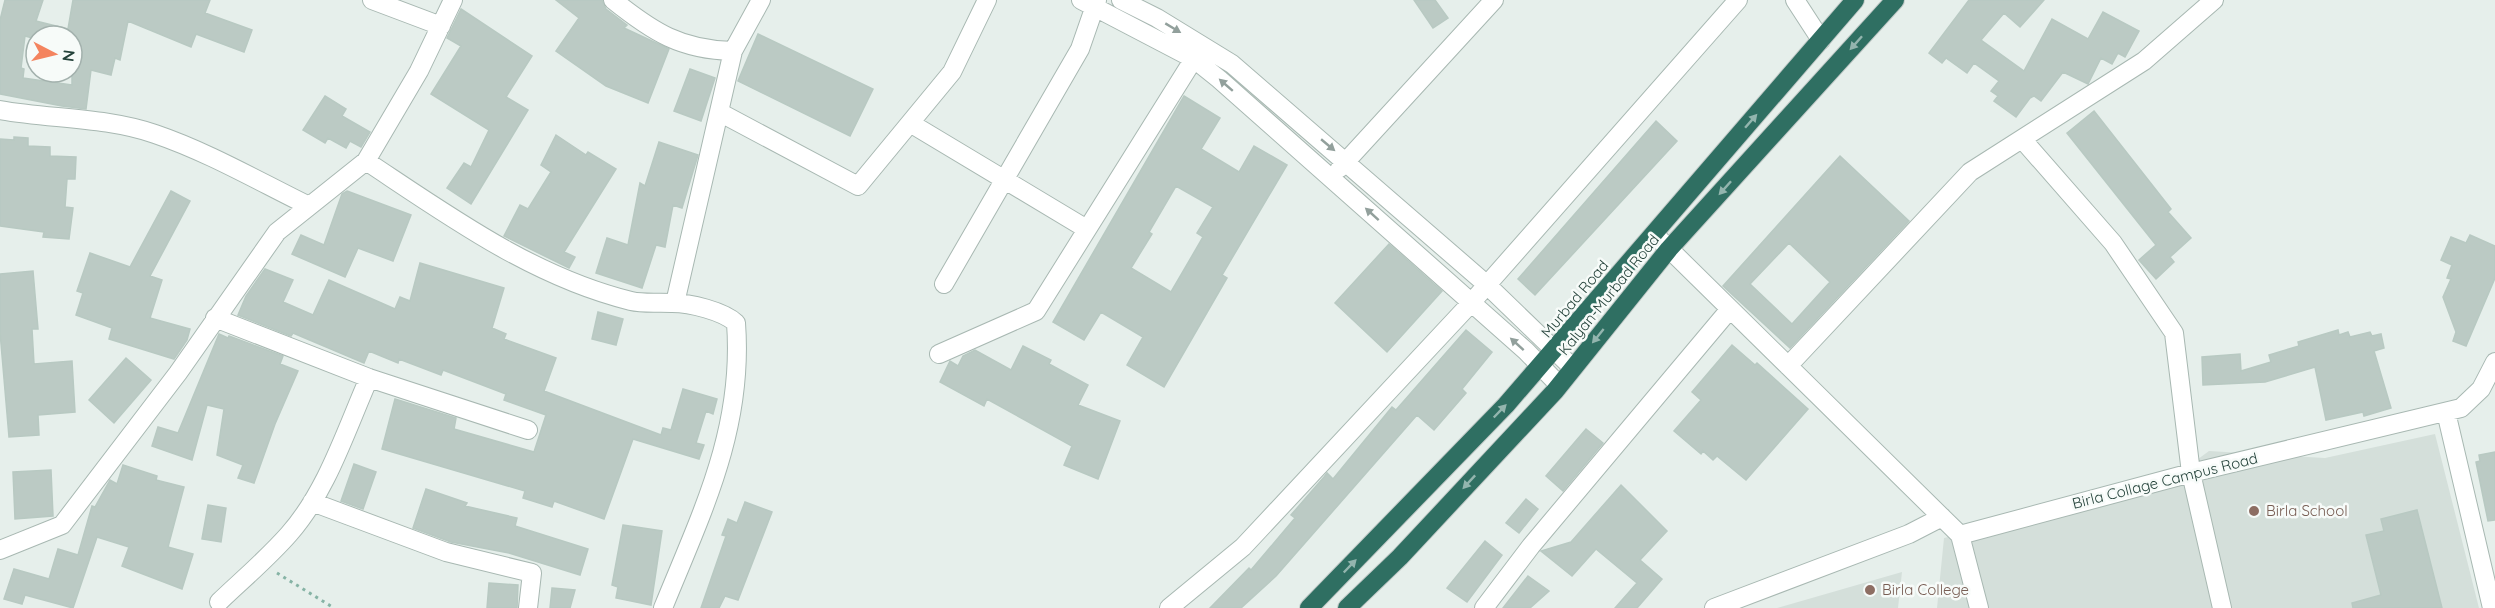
<svg xmlns="http://www.w3.org/2000/svg" width="2495" height="608" viewBox="0 0 2495 608" font-family="Quicksand,sans-serif">
<style>
.built{fill:#d4dfda}
.building{fill:#bbcac4;stroke:#b8c9c2;stroke-width:1.5;fill-rule:evenodd}
.lines{fill:none;stroke-linecap:round;stroke-linejoin:round}
.minor-casing{stroke:#a8b8b2;stroke-width:20}
.highway-casing{stroke:#c2cac8;stroke-width:20}
.path{stroke:#86b3a5;stroke-width:3;stroke-dasharray:3 4.5;stroke-linecap:butt}
.minor{stroke:#fff;stroke-width:18}
.highway{stroke:#2f6f62;stroke-width:18}
.oneway{fill:#92a09c}
.oneway2{fill:#93b5ae}
.education-dot{fill:#8d6e63;stroke:#f7fbf9;stroke-width:2}
.labels{text-anchor:middle;stroke-width:5;stroke-linejoin:round;paint-order:stroke}
.street-label{font-size:15px;fill:#24423a;stroke:#f7fbf9}
.education-label{font-size:15px;fill:#785e54;stroke:#f7fbf9;text-anchor:start}
</style>
<rect width="100%" height="100%" fill="#e6efeb"/>
<path class="built" d="M2435,434l44,174h-542l7,-70 219,-53 46,-34 116,7z
M1902,572l-4,36h-121z"/>
<path class="building" d="M5,0h38l-7,21 32,8 5,-29h137l-5,13 47,17 -8,22 -48,-18 -5,13 -63,-26 -8,39 -5,-2 -4,17 -20,-5 -5,39 -24,-3 -62,-12v-74zM25,36l11,3v-3h36v49l-49,-7 1,-9 -3,-1z
M556,0h46l4,9 21,16 -3,3 45,21 -21,54 -42,-17 -50,-35 23,-33z
M1414,0h21l13,18 -15,10z
M1969,0h75l-24,27 -16,-14 -23,27 43,31 28,-52 36,20 15,-27 36,19 -14,26 -7,-4 -6,11 -11,-6 -13,26 -25,-12 -22,29 -7,-5 -4,2 -14,19 -22,-16 4,-5 -7,-5 8,-10 -25,-18 -7,10 -21,-15 -4,5 -13,-10z
M461,9l71,47 -26,41 22,13 -57,94 -24,-16 17,-25 7,4 18,-37 -58,-36 30,-48 -14,-8z
M758,34l115,55 -23,47 -112,-55z
M690,69l25,9 -14,43 -27,-10z
M325,96l21,13 -4,7 28,16 -9,15 -11,-6 -4,7 -18,-10 -3,5 -22,-13z
M1184,96l36,22 -19,31 38,23 15,-26 33,19 -65,110 5,3 -63,109 -37,-22 16,-28 -42,-25 -17,28 -31,-18zM1176,186l37,21 -16,26 6,4 -32,55 -40,-24 21,-34 -3,-2z
M2094,111l77,98 -3,3 23,26 -21,19 4,5 -18,17 -17,-19 17,-15 -89,-112z
M1656,121l21,20 -142,154 -17,-16z
M556,135l30,20 2,-3 28,17 -52,83 11,5 -6,11 -65,-32 16,-31 8,4 23,-37 -10,-7z
M14,137l14,1v8l22,1v9l26,1 -1,22h-8l-2,28 8,1 -4,31 -26,-2 1,-5 -44,-6v-87l14,1z
M659,142l39,13 -16,53 -9,-3 -8,42 -9,-2 -14,43 -46,-15 11,-35 21,7 12,-62 5,3z
M1840,156l69,65 -119,127 -67,-62zM1789,243l41,39 -38,42 -42,-40z
M171,191l19,10 -40,75 12,4 -12,38 40,11 -3,11 -13,19 -65,-20 3,-11 -36,-13 7,-22 -6,-2 13,-38 40,14z
M347,191l64,24 -18,46 -35,-13 -13,29 -53,-23 9,-19 23,10 18,-51z
M2470,235l25,11v32l-29,68 -13,-5 3,-9 -13,-35 8,-18 -4,-1 5,-13 -11,-5 10,-23 15,6z
M1389,244l53,47 -55,61 -52,-49z
M420,263l84,25 -12,40 14,6 -2,5 52,19 -12,33 117,44 2,-7 8,2 12,-41 34,10 -4,15 -7,-3 -10,32 8,2 -5,14 -66,-20 -29,80 -50,-18 -2,6 -29,-9 2,-7 -143,-42 13,-50 61,19 -2,11 80,23 12,-37 -42,-15 2,-6 -63,-24 -2,5 -42,-16 -1,4 -29,-12 -5,12 -71,-30 -2,3 -53,-21 8,-19 19,-27 28,11 -10,22 30,13 16,-35 66,29 5,-12 10,4z
M33,271l5,58h-6l2,35 38,-3 3,51 -37,3 1,20 -30,2 -9,-105v-58z
M598,312l25,7 -7,26 -24,-6z
M1466,330l26,22 -30,37 4,4 -32,37 -17,-15 -141,161 -35,32h-31l39,-40 2,2 44,-52 -4,-3 33,-38 3,-4 6,6 59,-72 4,3z
M2338,330l1,5 9,-3 2,5 20,-5 2,4 9,-2 3,14 -10,3 17,57 -27,8 -1,-4 -37,8 -11,-53 -50,15 -62,3 -1,-28 38,-3 1,17 30,-9 -2,-7 30,-9 -1,-4z
M219,334l9,4 1,-2 54,20 -3,8 18,7 -23,53 -21,59 -16,-5 5,-13 -26,-10 7,-46 -17,-4 -15,55 -40,-14 6,-19 20,6z
M1732,345l23,20 2,-2 51,46 -62,71 -29,-24 -4,4 -10,-9 -2,3 -27,-23 27,-31 -9,-8z
M1023,346l28,14 -2,4 39,21 -10,20 42,16 -22,58 -34,-14 8,-19 -85,-47 -3,7 -44,-24 10,-21 8,5 5,-10 12,-6 36,20z
M126,358l25,22 -37,43 -25,-23z
M1586,429l17,14 -40,48 -17,-15z
M2495,452v68l-7,1 -12,-59 4,-1 -1,-6z
M354,464l22,8 -13,37 -22,-8z
M123,465l34,11 -1,4 28,7 -16,60 25,7 -11,35 -60,-23 7,-19 -32,-10 -24,71 -48,-13 -3,9 -18,-5 10,-30 35,10 9,-30 20,6 14,-49 3,1 15,-27 7,4z
M51,470l2,46 -38,3 -2,-47z
M1621,485l46,46 -27,29 22,19 -25,29h-22l22,-25 -41,-34 -24,27 -31,-25 30,-9z
M426,489l41,14 -2,3 52,12 -2,8 73,23 -8,26 -71,-22 -58,-11 -38,-14z
M1526,499l12,10 -19,24 -13,-10z
M745,502l27,10 -34,88 -13,-4 -6,12h-18l25,-72 -4,-1 6,-16 9,4z
M208,505l18,3 -5,34 -19,-3z
M2417,510l25,98h-89l-1,-5 29,-8 -15,-60 18,-4 -3,-12z
M623,525l39,6 -11,74 -35,-7 2,-11 -6,-2z
M1485,541l17,14 -35,47 -20,-14z
M1528,576l21,15 -19,17h-27z
M489,583l29,2 -1,23h-30z
M552,588l23,2 -5,18h-20z"/>
<g class="lines">
<g class="minor-casing">
<path id="minor" d="M372,0l69,26
M613,0c40,32 68,50 120,51l28,-51
M1081,0l113,59 25,20 307,272 33,34
M1121,0l36,18 75,46 254,220 87,84
M1795,0l26,40
M0,110c50,9 106,7 155,24 53,18 103,47 154,72
M719,112l139,74 94,-114 35,-72
M910,123l175,105
M2022,139l91,104 61,90 17,140 31,135
M366,161c83,55 167,116 265,140 13,3 27,1 41,2 18,0 51,8 64,20 8,106 -34,189 -73,285
M1340,168l154,-168
M1654,234l306,301 19,73
M944,284l136,-235 17,-49
M675,303l58,-252
M215,318l154,60 159,52
M939,354l97,-43 164,-262
M1788,366l182,-194 174,-111 70,-61
M2446,412l46,196
M312,502l134,50 86,21 -4,35
M1960,535l231,-62 270,-65 20,-19 14,-27
M0,550l62,-25 116,-152 99,-141 89,-71 53,-90 34,-71
M219,602c23,-22 49,-44 70,-68 38,-43 57,-104 80,-156
M1169,608l74,-61 228,-244 267,-303
M1484,608l47,-62 199,-237
M1714,608l195,-74 33,-17"/>
</g>
<g class="highway-casing">
<path id="highway" d="M1309,608l197,-203 349,-405
M1347,608l53,-51 155,-166 114,-142 226,-249"/>
</g>
<path class="path" d="M277,573l57,35"/>
<use href="#minor" class="minor"/>
<use href="#highway" class="highway"/>
</g>
<defs><path id="oneway-solid" d="M-6-.8H1V-3.2L6.5 0L1 3.2V.8H-6Z" transform="scale(1.5)"/></defs>
<g class="oneway">
<use href="#oneway-solid" transform="translate(1173 28) rotate(31)"/>
<use href="#oneway-solid" transform="translate(1226 85) rotate(-139)"/>
<use href="#oneway-solid" transform="translate(1328 145) rotate(40)"/>
<use href="#oneway-solid" transform="translate(1372 214) rotate(-138)"/>
<use href="#oneway-solid" transform="translate(1517 344) rotate(-138)"/>
</g>
<g class="oneway2">
<use href="#oneway-solid" transform="translate(1856 43) rotate(132)"/>
<use href="#oneway-solid" transform="translate(1751 121) rotate(-49)"/>
<use href="#oneway-solid" transform="translate(1725 188) rotate(132)"/>
<use href="#oneway-solid" transform="translate(1598 336) rotate(129)"/>
<use href="#oneway-solid" transform="translate(1500 411) rotate(-46)"/>
<use href="#oneway-solid" transform="translate(1469 482) rotate(133)"/>
<use href="#oneway-solid" transform="translate(1350 566) rotate(-46)"/>
</g>
<g class="education-dot">
<circle cx="2254" cy="511" r="6"/>
<circle cx="1870" cy="590" r="6"/>
</g>
<g class="labels">
<g class="street-label">
<text transform="translate(1609 295) rotate(-51)" y="5">Kalyan-Murbad Road</text>
<text transform="translate(1575 299) rotate(-50)" y="5">Murbad Road</text>
<text transform="translate(2165 481) rotate(-14)" y="5">Birla Collage Campus Road</text>
</g>
<g class="education-label">
<text x="2266" y="516">Birla School</text>
<text x="1882" y="595">Birla College</text>
</g>
</g>
<g transform="translate(54 54) rotate(97)"><circle r="28" fill="#f7fbf9" stroke="#a3b1ad" stroke-width="1.5"/>
<path d="M0-4.5L10 22L0 15L-10 22Z" fill="#f4845f"/>
<text y="-9" font-size="16" font-weight="bold" text-anchor="middle" fill="#24423a">N</text>
</g>
</svg>
